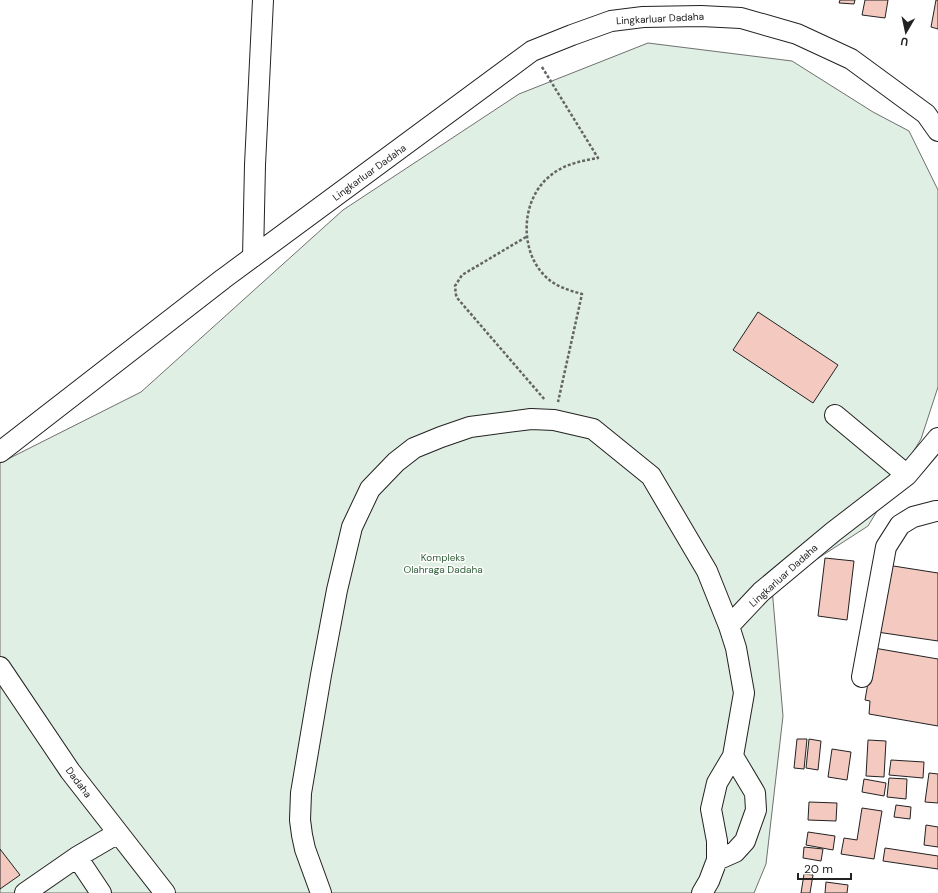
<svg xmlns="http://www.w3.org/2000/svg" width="938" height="893" viewBox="0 0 938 893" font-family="'DM Sans',sans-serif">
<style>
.green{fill:#e0efe3;stroke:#6f6f6f}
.building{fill:#f3c9c0;stroke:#222}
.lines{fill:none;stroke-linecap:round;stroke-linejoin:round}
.minor-casing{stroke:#222;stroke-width:22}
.path{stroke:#646464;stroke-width:2.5;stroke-dasharray:3 2;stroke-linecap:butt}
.minor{stroke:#fff;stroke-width:20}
.labels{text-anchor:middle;stroke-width:3;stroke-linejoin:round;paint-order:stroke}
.street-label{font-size:10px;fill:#222;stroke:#fff}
.park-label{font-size:10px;fill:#2f5e38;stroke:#fff}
</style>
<rect width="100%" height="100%" fill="#fff"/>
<path class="green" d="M648,43l144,18 81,51 36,19 29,59v197l-17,52 -53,87 -96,62 11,128 -17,148 -12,29h-754v-430l141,-71 202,-182 176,-116z"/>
<path class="building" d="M840,0h15l-1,4 -15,-1z
M865,0h23l-3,18 -23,-3z
M936,0h2v29l-7,-2z
M758,312l80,53 -25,38 -80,-53z
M825,558l29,3 -7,59 -29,-4z
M887,565l51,8v68l-61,-9z
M874,648l64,11v67l-69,-12 1,-13 -5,-1z
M797,739h10l-3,30 -10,-1z
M809,739l12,2 -3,29 -12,-2z
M868,740l18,1 -2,36 -18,-1z
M832,749l19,3 -4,28 -19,-3z
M891,760l33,2 -1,16 -34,-3z
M929,773l9,1v29l-13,-1z
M889,778l18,1 -1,20 -19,-2z
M864,779l22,4 -2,13 -22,-4z
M809,802l28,1 -1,18 -28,-1z
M896,805l15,2 -1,12 -16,-2z
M862,808l20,3 -8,48 -33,-5 3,-16 13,2z
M926,825l12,2v20l-14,-2z
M808,832l27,4 -2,14 -27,-5z
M804,847l19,2 -2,12 -18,-3z
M885,848l53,8v13l-55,-8z
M0,849l20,26 -20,14z
M804,874l9,1 -3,18h-9z
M826,882l22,3 -1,8h-22z"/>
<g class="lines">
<g class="minor-casing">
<path id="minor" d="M253,257l2,-92 8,-165
M835,415l72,60
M0,452l223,-173 309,-228 40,-16 39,-14 32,-4 58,-1 40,2 56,16 54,25 75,55 12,17
M0,667l70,104 95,122
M862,677l24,-130 14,-22 13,-8 23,-6h2
M77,857l24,36
M717,860l18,-8 10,-11 11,-31 -1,-17 -22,-37
M25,893l52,-36 41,-24
M321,893l-16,-44 -3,-14 -2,-15 1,-27 20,-118 16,-85 15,-63 18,-38 26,-27 18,-14 27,-11 29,-10 61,-8 23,1 39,9 58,47 56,95 22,55
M702,893l7,-12 8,-21v-19l-6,-32 6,-26 16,-27 11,-63 -8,-45 -7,-22 32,-34 72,-60 74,-57 31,-37"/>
</g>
<path class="path" d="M542,67l56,91c-17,3 -34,6 -48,18 -29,23 -31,73 -6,99 10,11 24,15 38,19l-24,108
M526,237l-64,38 -7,11 1,9 2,4 87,101"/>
<use href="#minor" class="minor"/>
</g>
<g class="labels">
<g class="street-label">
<text transform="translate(660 18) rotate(-3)" y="4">Lingkarluar Dadaha</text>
<text transform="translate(369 172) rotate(-36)" y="4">Lingkarluar Dadaha</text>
<text transform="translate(783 575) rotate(-42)" y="4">Lingkarluar Dadaha</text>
<text transform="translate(79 782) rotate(53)" y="4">Dadaha</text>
</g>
<g class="park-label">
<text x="443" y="561">Kompleks<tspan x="443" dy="12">Olahraga Dadaha</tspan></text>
</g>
</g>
<g transform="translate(906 32) rotate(189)" stroke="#ffffff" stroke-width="3" paint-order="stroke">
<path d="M0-3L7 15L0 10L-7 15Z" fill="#222222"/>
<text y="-6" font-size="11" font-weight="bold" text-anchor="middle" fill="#222222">U</text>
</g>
<path d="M798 873v6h53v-6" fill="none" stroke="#222222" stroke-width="2"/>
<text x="804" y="873" font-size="12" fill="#222222" stroke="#ffffff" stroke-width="3" paint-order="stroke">20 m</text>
</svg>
